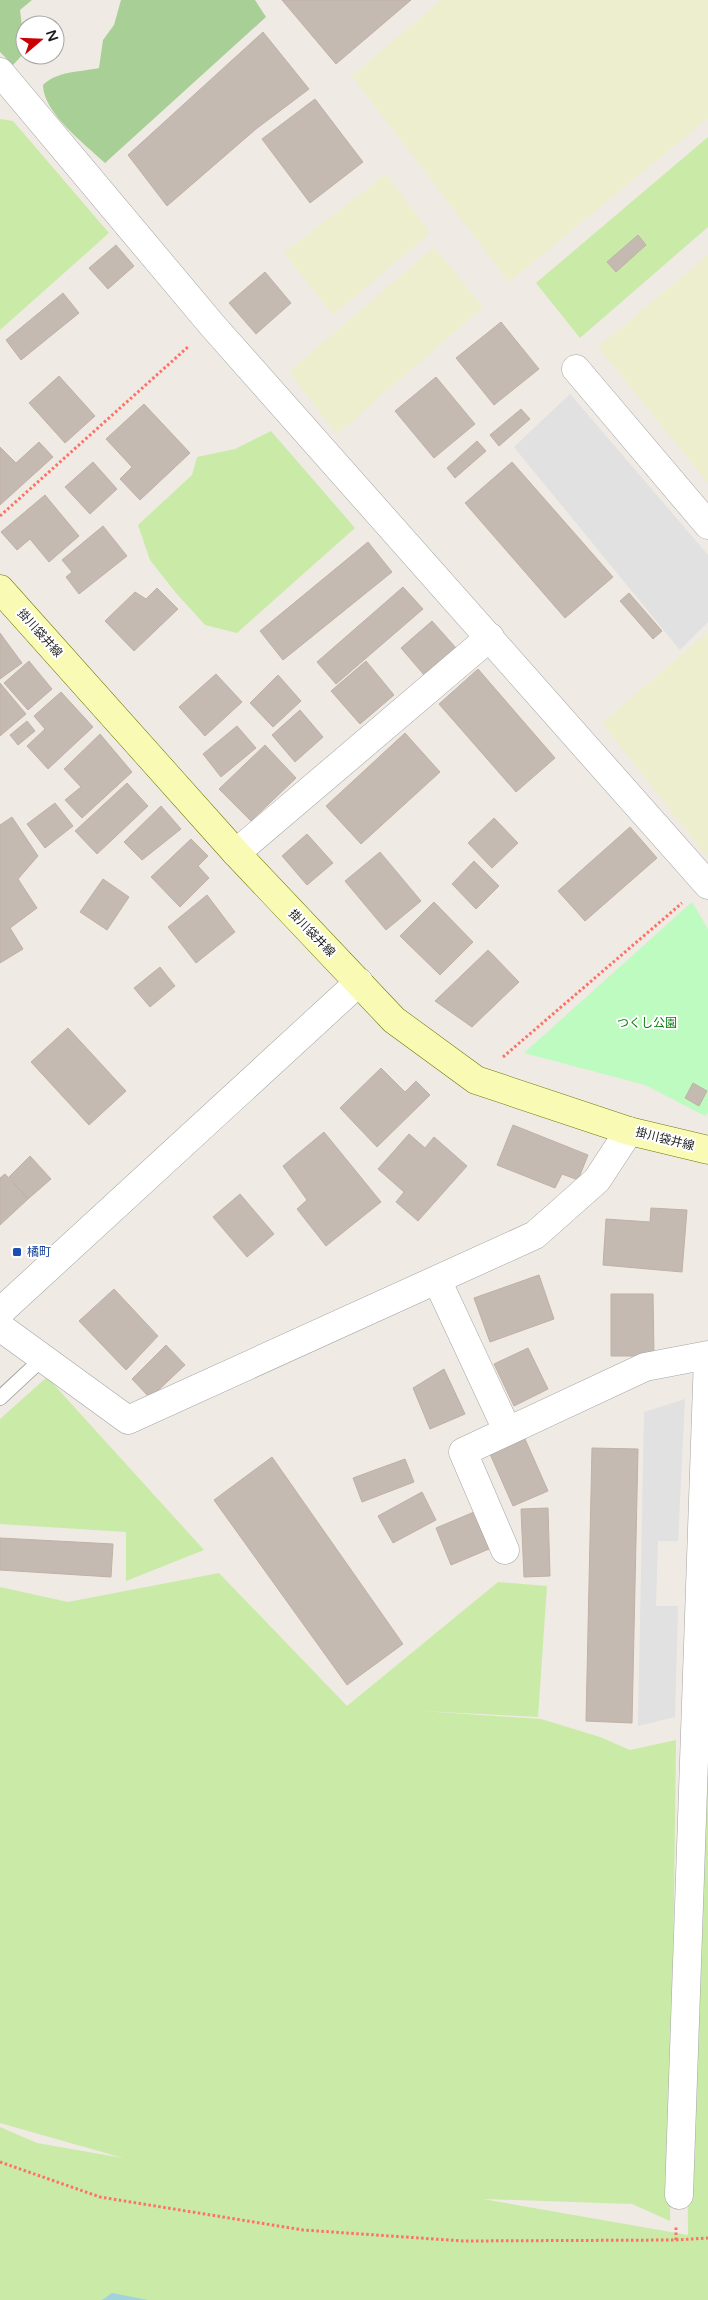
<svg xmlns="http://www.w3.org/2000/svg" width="708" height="2300" viewBox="0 0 708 2300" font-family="'Varela Round','Noto Sans JP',sans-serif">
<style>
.farmland{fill:#edeecd}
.grass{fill:#caeba7}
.forest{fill:#a8cf96}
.park{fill:#befbc1}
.parking{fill:#e1e1e1}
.water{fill:#a1d2de}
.building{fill:#c4bab2;stroke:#c1b0a5}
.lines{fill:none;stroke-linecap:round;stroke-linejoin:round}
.service-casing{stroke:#a4a4a4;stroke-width:16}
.minor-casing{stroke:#a4a4a4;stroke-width:29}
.tertiary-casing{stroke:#a4a4a4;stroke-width:29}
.secondary-casing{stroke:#6d7702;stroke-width:29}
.path{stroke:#fe7165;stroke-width:3;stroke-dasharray:2.5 2.5;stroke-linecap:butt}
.service{stroke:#fff;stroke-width:14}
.minor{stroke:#fff;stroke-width:28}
.tertiary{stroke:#fff;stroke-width:28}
.secondary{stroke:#f9fbb4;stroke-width:28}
.transit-dot{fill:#1a4fb4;stroke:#fff;stroke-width:2}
.labels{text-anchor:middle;stroke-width:4;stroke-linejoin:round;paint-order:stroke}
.street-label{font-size:12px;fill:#1d1d1d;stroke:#fff}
.park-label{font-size:12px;fill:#087e0f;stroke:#fff}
.transit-label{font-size:12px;fill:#164399;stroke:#fff;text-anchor:start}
</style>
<rect width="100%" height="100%" fill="#efeae3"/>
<path class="farmland" d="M441,0h267v118l-199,164 -157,-206z
M386,174l44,59 -97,82 -49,-62z
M434,247l49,60 -146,127 -48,-62z
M708,255v228l-110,-136z
M708,632v226l-106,-135z"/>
<path class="grass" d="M0,119l13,2 96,112 -109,97z
M708,137v90l-128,111 -44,-55z
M271,431l84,97 -118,105 -32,-8 -29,-32 -26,-33 -12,-35 54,-50 5,-18 38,-8z
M47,1377l157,173 -78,31v-49l-126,-8v-105z
M219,1573l128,133 151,-124 49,4 -9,131 -117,-6 120,8 59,18 30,13 46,-10 -6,481 -38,-17 -149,-5 205,36 -1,-135 21,-508v708h-708v-173l37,16 86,15 -123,-35v-536l68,15z"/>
<path class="forest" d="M0,0h32l-12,10 5,42 -12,13 -13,-13z
M121,0h134l11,17 -161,146c-19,-18 -62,-50 -62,-78 14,-14 37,-13 56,-17l4,-28 11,-15z"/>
<path class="park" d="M692,902l16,27v184l-3,3 -60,-31 -121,-32z"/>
<path class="parking" d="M570,394l138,161v67l-28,28 -166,-203z
M685,1399l-7,142h-20l-2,65h22l-3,111 -37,9 6,-314z"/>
<path class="water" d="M112,2293l36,7h-46z"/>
<path class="building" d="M282,0h129l-75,64z
M263,32l46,57 -53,40 -89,77 -39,-51z
M315,99l48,63 -53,41 -48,-64z
M638,235l8,10 -30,27 -9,-10z
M116,245l18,21 -26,23 -19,-21z
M265,272l26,31 -35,31 -27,-31z
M63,293l16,20 -58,47 -15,-20z
M501,322l38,47 -45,36 -38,-47z
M59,376l36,40 -30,27 -36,-40z
M436,377l39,47 -41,34 -39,-47z
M144,404l46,49 -50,47 -20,-21 12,-12 -26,-28z
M521,409l9,10 -31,27 -9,-11z
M477,441l9,10 -31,27 -8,-10z
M39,442l14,15 -53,48v-58l16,16z
M93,462l24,27 -27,25 -25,-27z
M512,462l101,115 -48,41 -100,-115z
M45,495l34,41 -30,26 -19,-23 -13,11 -16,-18z
M103,526l24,30 -48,38 -13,-17 6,-5 -10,-12z
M368,542l24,30 -109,88 -23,-29z
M403,587l20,22 -87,75 -19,-22z
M157,588l21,21 -44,42 -29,-30 30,-29 11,7z
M629,593l33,38 -9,8 -33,-38z
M432,621l24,27 -31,28 -24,-28z
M0,633l22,30 -22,16z
M29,661l23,28 -24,21 -24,-27z
M366,661l28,34 -34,29 -29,-33z
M478,669l77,89 -39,34 -77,-88z
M216,674l26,28 -37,34 -26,-29z
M278,675l23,26 -28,26 -23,-24z
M0,683l26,31 -26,22z
M61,692l32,35 -45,42 -21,-23 18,-17 -11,-13z
M300,710l23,27 -28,25 -23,-27z
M27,721l8,10 -17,14 -8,-10z
M237,726l19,22 -35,29 -18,-23z
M405,733l35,39 -79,72 -35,-38z
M100,734l32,38 -50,46 -17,-18 16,-13 -17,-18z
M265,745l31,33 -45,43 -32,-32z
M127,783l21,23 -51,48 -22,-23z
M55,803l18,23 -28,22 -18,-24z
M161,806l20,23 -39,31 -18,-18z
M12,817l26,39 -20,23 19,29 -27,20 13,21 -23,14v-138z
M494,818l24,25 -26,25 -24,-25z
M630,827l27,31 -72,63 -27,-30z
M307,834l26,29 -26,22 -25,-29z
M191,839l17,17 -10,10 11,12 -29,29 -29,-30z
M380,852l41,49 -35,29 -41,-49z
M474,861l25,25 -23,23 -24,-25z
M103,879l26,18 -22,33 -27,-18z
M207,895l28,37 -39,31 -28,-36z
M434,902l39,40 -33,33 -40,-39z
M488,950l31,32 -47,45 -37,-26z
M160,967l15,19 -25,21 -16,-19z
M68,1028l58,63 -37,34 -58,-63z
M381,1068l24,24 11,-11 14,14 -53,52 -37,-39z
M693,1083l14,8 -8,15 -14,-8z
M513,1125l75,30 -10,25 -16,-6 -7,14 -58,-23z
M324,1132l57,70 -55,44 -29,-37 10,-9 -24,-34z
M409,1134l16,14 9,-11 33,29 -49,55 -22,-19 8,-10 -26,-23z
M30,1156l21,23 -23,20 -19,-22z
M5,1174l23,25 -28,26v-47z
M240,1194l34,40 -27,23 -34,-40z
M651,1208l36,2 -5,62 -79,-7 3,-46 44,3z
M539,1275l15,44 -64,23 -16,-44z
M114,1289l44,47 -32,34 -47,-49z
M611,1294h42l1,62h-43z
M166,1345l19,20 -35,33 -18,-19z
M528,1348l20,41 -34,17 -20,-42z
M444,1369l21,45 -35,15 -17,-41z
M525,1439l23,52 -35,15 -23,-52z
M592,1448l46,1 -6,274 -46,-2z
M272,1457l131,187 -56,41 -133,-185z
M405,1459l9,23 -52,20 -9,-24z
M422,1492l14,28 -43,23 -15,-27z
M548,1508l2,68 -26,1 -3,-68z
M474,1512l15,37 -38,16 -15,-37z
M0,1538l113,6 -2,33 -111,-7z"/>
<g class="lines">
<g class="service-casing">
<path id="service" d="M0,1398l43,-40"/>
</g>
<g class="minor-casing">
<path id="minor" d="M0,72l212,253 496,560
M576,369l132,156
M236,853l254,-216
M437,1280l70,150
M0,1327l128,93 407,-185 62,-55 32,-49
M505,1550l-42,-98 182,-85 63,-12
M679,2195l29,-839"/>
</g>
<g class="tertiary-casing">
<path id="tertiary" d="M0,1312l359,-330"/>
</g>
<g class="secondary-casing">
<path id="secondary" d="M0,589l236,264 158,167 82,60 153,51 79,19"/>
</g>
<path class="path" d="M0,516l189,-170
M503,1057l179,-154
M0,2162l100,35 203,33 160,11 213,-1 32,-2
M676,2240v-14"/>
<use href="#service" class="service"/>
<use href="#minor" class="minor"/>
<use href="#tertiary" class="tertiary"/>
<use href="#secondary" class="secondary"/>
</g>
<rect class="transit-dot" x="12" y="1247" width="10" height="10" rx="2.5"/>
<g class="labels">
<g class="street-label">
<text transform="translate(40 633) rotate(48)" y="4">掛川袋井線</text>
<text transform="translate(312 933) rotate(46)" y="4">掛川袋井線</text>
<text transform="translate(665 1139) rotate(14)" y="4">掛川袋井線</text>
</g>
<g class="park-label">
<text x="647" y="1027">つくし公園</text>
</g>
<g class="transit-label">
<text x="27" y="1256">橘町</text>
</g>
</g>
<g transform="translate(40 40) rotate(71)"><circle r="24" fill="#ffffff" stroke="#a5a5a5"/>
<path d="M0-4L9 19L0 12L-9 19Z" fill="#ca0005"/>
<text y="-8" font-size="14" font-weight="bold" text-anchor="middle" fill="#1d1d1d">N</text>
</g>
</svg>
